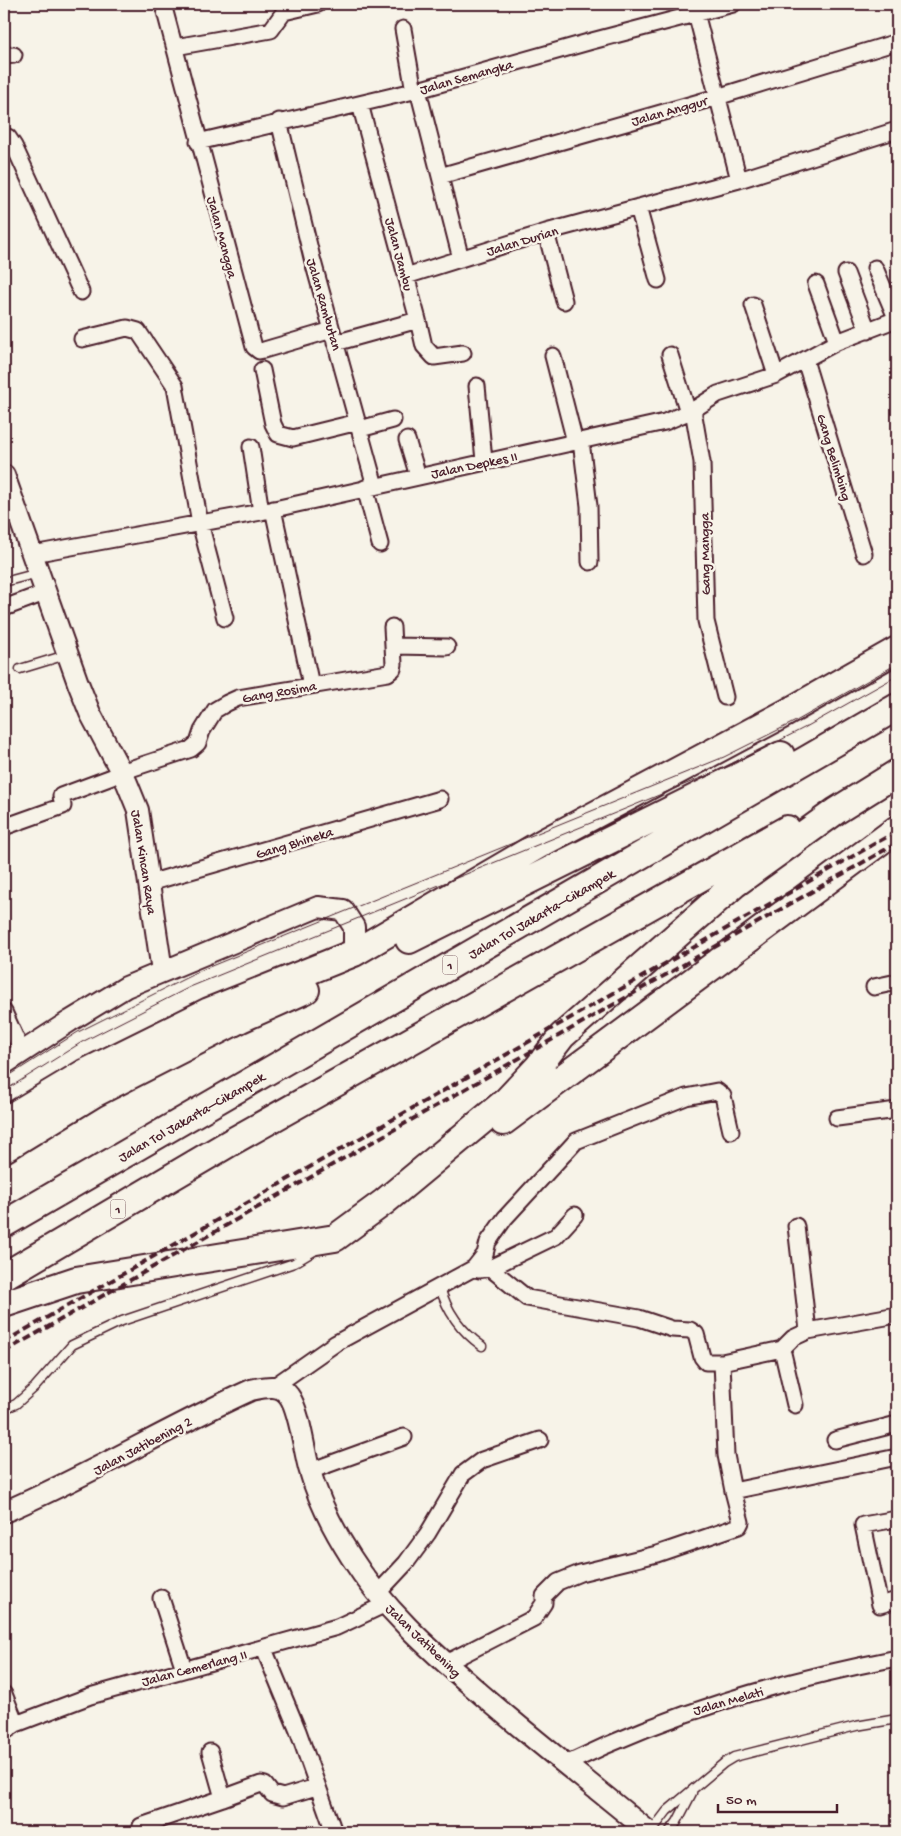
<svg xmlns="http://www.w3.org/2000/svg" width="901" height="1836" viewBox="0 0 901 1836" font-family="'Gochi Hand',sans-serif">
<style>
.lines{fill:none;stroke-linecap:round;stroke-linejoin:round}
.service-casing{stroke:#4a1f2b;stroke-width:11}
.minor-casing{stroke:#4a1f2b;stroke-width:19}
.secondary-casing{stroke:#4a1f2b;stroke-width:24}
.motorway-casing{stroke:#4a1f2b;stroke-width:30}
.service{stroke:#f7f3e8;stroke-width:8}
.minor{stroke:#f7f3e8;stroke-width:15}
.secondary{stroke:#f7f3e8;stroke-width:20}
.motorway{stroke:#f7f3e8;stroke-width:26}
.tram{stroke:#4a1f2b;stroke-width:1}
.rail{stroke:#4a1f2b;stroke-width:4;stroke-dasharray:8 4;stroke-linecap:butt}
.labels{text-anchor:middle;stroke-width:5;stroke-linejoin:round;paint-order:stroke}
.shield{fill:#f7f3e8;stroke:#7e5f64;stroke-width:1}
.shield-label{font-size:12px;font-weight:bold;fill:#4a1f2b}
.street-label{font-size:14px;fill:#4a1f2b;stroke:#f7f3e8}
</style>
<rect width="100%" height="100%" fill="#f7f3e8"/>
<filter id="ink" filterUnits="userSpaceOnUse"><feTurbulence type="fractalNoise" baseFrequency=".02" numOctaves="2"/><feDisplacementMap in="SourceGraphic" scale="10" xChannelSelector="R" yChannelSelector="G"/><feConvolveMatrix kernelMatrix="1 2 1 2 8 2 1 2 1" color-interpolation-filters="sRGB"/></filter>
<g filter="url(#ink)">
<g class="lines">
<g class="service-casing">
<path id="service" d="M4,582l34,-9
M20,669l46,-14
M440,1287c7,25 21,44 42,59
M4,1409l12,-5 19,-17 37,-42 50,-24 172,-58 20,-12
M651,1832l16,-21 57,-48 10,-6 122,-31 41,-7
M669,1832l8,-10 15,-29"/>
</g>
<g class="minor-casing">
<path id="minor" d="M163,4l91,343 5,4 5,-1 68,-20
M694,5l45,175
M403,29l11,62
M175,47l96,-17 13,-18 34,-8
M4,56l10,-1
M418,90l43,169
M279,121l33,137 63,228
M4,136l4,1 6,9 67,146
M198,142l220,-52 174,-49 141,-37
M440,176l277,-79 180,-55
M638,207l20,73
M546,232l18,69
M875,268l22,52
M846,273l22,58
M406,276l140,-44 193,-52 158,-50
M816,284l21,58
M753,305l23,70
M418,320l6,26 10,11 29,-4
M82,339l45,-11 11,3 37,55 25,137 25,95
M335,343l83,-23 -58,-216
M670,355l18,57
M553,356l22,86
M805,360l59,194
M262,370l11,54 5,10 15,4 65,-16
M477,386l7,75
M693,410l9,52 4,159 19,76
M360,429l33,-9
M407,440l11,36
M581,441l8,65 1,56
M251,447l10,65
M365,488l15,56
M273,509l38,176
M33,554l228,-42 404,-90 28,-12 25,-16 58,-19 61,-33 60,-23
M4,608l43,-16
M395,646l52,1
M121,772l70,-23 7,-6 4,-12 13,-21 12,-7 11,-5 150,-25 5,-4 1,-5 -2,-37
M4,827l59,-21 -2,-10 51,-19
M149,883l291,-84
M874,987l23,-5
M4,1012l18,40
M837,1118l60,-8
M796,1226l12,105
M474,1268l5,2 11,-2 37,30 112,20 33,11 18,1 6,4 6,23 4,5h16l60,-13 11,-11 15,-7 89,-16
M490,1268l66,-32 19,-21
M782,1349l13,56
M722,1362l4,93 7,36 164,-34
M273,1387l63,-44 138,-75 11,-14 3,-12 17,-24 71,-77 110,-44 31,-6 6,5 8,35
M835,1440l62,-16
M310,1471l94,-34
M897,1519l-34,6 17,80 17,-5
M377,1594l29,-31 22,-30 35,-59 19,-14 58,-20
M161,1598l23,71
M264,1649l34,82 36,101
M446,1663l88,-45 10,-15v-7l14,-14 22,-9 77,-19 82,-28 2,-4 -8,-31
M4,1694l12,30
M4,1732l12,-8 74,-28 247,-69 49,-23
M210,1752l13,46 38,-14 4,1 7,9 11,3 33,-10
M566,1764c107,-52 214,-83 331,-106
M140,1832l1,-6 82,-28"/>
</g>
<g class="secondary-casing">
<path id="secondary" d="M4,475l74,208 12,30 37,70 11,27 24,161
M4,1064l66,-43 56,-34 192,-80 25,3 11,17v26
M4,1512c85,-36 163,-84 247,-122 14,-3 29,-7 38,6 10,13 15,54 20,72 9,32 24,61 42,89 32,51 78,92 123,131 57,50 117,96 175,144"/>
</g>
<g class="motorway-casing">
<path id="motorway" d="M409,940l372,-185
M4,1121l80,-48 125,-62 145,-58 190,-111 242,-129 111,-63
M503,1122l394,-293
M4,1149l90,-55 147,-75 65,-29
M4,1224l893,-517
M4,1276l229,-135 554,-312
M4,1304l72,-24 259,-42 49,-36 123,-102 31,-33 24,-31 173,-152 101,-73 61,-38"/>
</g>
<use href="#service" class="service"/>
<use href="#minor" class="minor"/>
<use href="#secondary" class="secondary"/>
<use href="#motorway" class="motorway"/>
<path class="tram" d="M4,1079l74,-47 126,-63 520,-212 74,-37 99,-56
M4,1091l78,-49 108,-55 540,-221 74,-38 93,-52"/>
<path class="rail" d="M4,1342l893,-511
M4,1352l893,-509"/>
</g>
</g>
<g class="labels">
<g class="shield">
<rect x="442.5" y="955.5" width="15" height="19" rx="4"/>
<rect x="110.5" y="1199.5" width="15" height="19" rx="4"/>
</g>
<g class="shield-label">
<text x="450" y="969">1</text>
<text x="118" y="1213">1</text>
</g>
<g class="street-label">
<text transform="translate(466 76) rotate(-16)" y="5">Jalan Semangka</text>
<text transform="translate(669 110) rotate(-16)" y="5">Jalan Anggur</text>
<text transform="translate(223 237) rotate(75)" y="5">Jalan Mangga</text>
<text transform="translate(522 240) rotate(-17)" y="5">Jalan Durian</text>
<text transform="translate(400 254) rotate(75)" y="5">Jalan Jambu</text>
<text transform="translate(325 304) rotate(74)" y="5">Jalan Rambutan</text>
<text transform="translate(835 457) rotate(73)" y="5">Gang Belimbing</text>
<text transform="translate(474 464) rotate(-12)" y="5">Jalan Depkes II</text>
<text transform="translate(704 554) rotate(-91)" y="5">Gang Mangga</text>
<text transform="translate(279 691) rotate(-10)" y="5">Gang Rosima</text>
<text transform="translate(294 842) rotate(-17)" y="5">Gang Bhineka</text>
<text transform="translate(145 862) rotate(81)" y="5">Jalan Kincan Raya</text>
<text transform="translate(541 913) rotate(-30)" y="5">Jalan Tol Jakarta–Cikampek</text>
<text transform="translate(191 1116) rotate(-30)" y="5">Jalan Tol Jakarta–Cikampek</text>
<text transform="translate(142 1445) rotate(-28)" y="5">Jalan Jatibening 2</text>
<text transform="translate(424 1640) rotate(44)" y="5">Jalan Jatibening</text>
<text transform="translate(194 1667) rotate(-15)" y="5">Jalan Cemerlang II</text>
<text transform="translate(728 1700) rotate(-16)" y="5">Jalan Melati</text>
</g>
</g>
<rect width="901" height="1836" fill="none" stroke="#f7f3e8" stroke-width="20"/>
<rect x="10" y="10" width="881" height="1816" fill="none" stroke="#4a1f2b" stroke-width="2" filter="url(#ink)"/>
<path d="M718 1804v8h119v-8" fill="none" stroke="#4a1f2b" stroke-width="2.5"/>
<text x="726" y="1804" font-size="15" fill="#4a1f2b" stroke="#f7f3e8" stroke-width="4" paint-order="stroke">50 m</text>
</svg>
